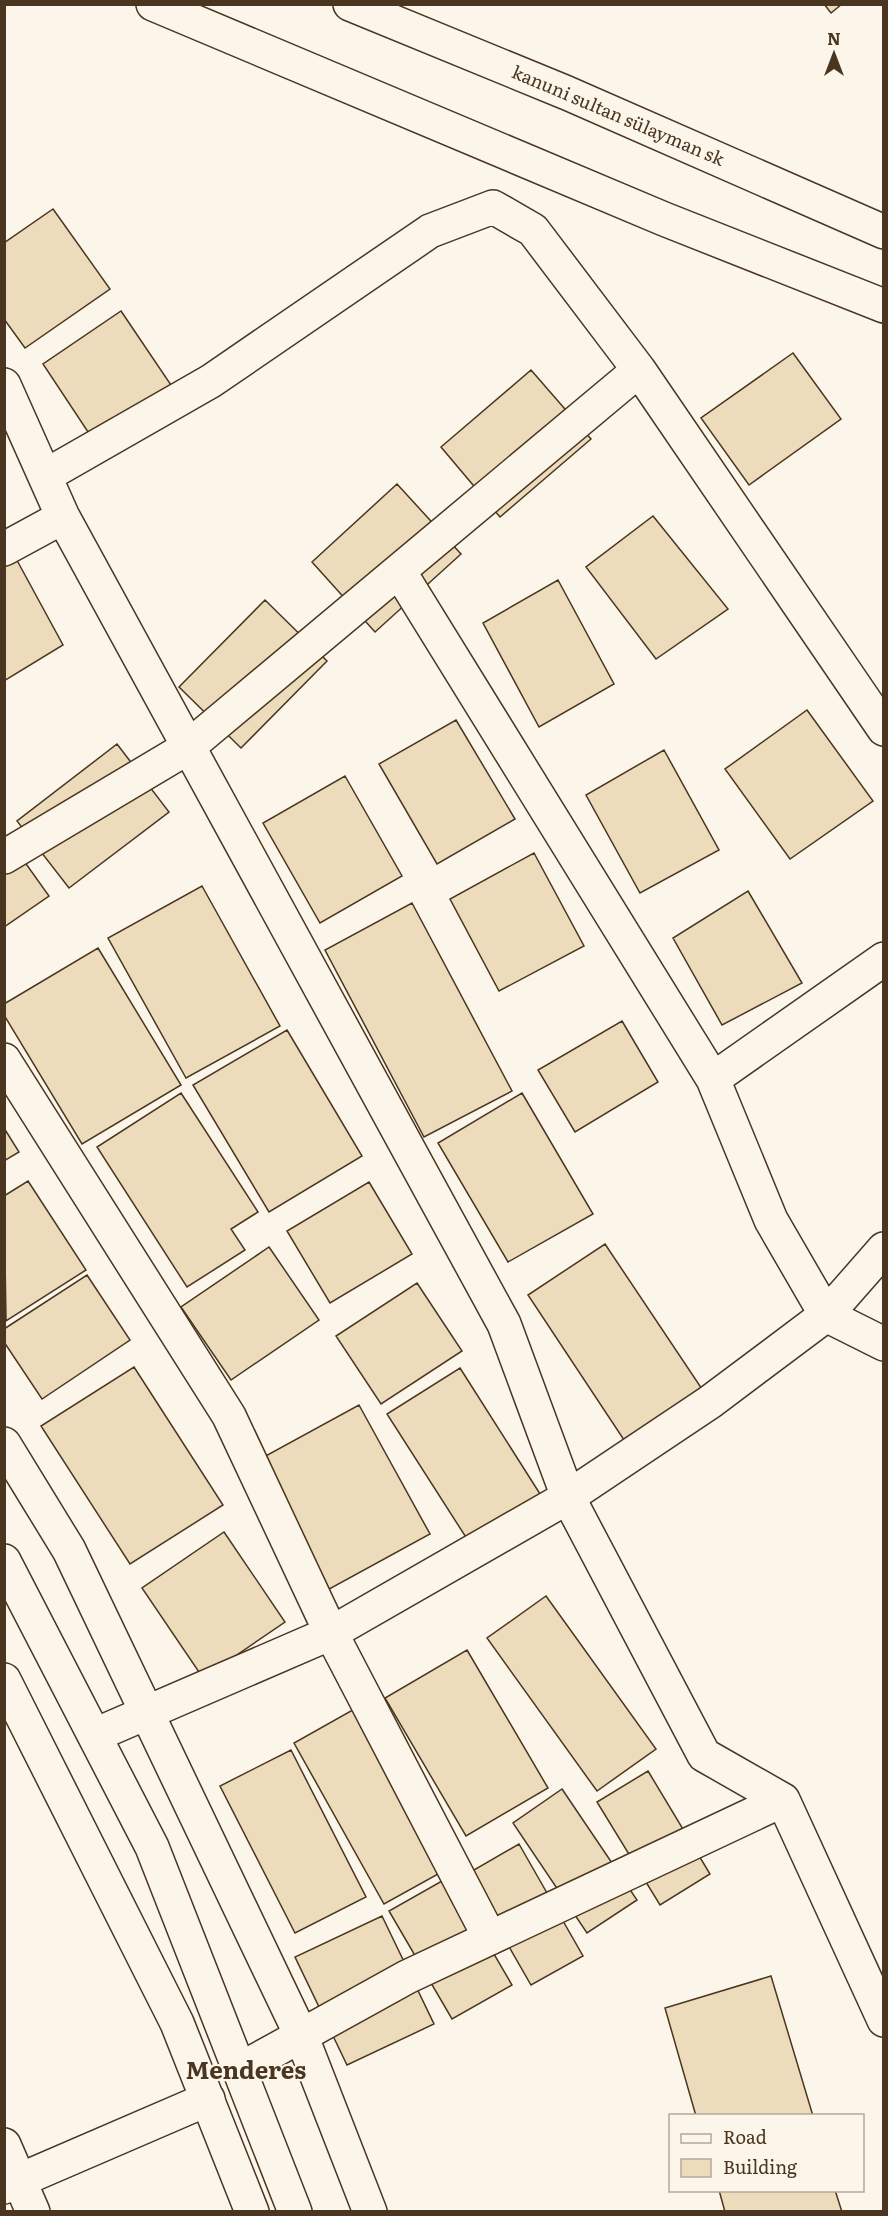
<svg xmlns="http://www.w3.org/2000/svg" width="888" height="2216" viewBox="0 0 888 2216" font-family="Literata,serif">
<style>
.building{fill:#ecdcbc;stroke:#4a3520;stroke-width:1.5}
.lines{fill:none;stroke-linecap:round;stroke-linejoin:round}
.minor-casing{stroke:#4a3520;stroke-width:36}
.major-casing{stroke:#4a3520;stroke-width:36}
.minor{stroke:#fbf6e9;stroke-width:33}
.major{stroke:#fbf6e9;stroke-width:33}
.labels{text-anchor:middle;stroke-width:4.5;stroke-linejoin:round;paint-order:stroke}
.street-label{font-size:18px;fill:#4a3520;stroke:#fbf6e9}
.district-label{font-size:24px;font-weight:bold;fill:#4a3520;stroke:#fbf6e9}
</style>
<rect width="100%" height="100%" fill="#fbf6e9"/>
<path class="building" d="M824,4h18l-11,9z
M53,209l57,80 -85,59 -21,-29v-76z
M121,311l50,74 -79,53 -49,-74z
M793,353l48,66 -92,66 -48,-67z
M531,370l60,69 -91,78 -59,-70z
M397,484l64,70 -86,78 -63,-70z
M653,516l75,93 -72,50 -70,-92z
M13,553l50,92 -59,36v-123z
M558,580l56,104 -75,43 -56,-104z
M265,600l62,61 -86,87 -62,-61z
M807,710l66,91 -83,58 -65,-90z
M456,720l59,99 -78,45 -58,-100z
M117,744l52,68 -100,76 -52,-67z
M664,750l55,100 -79,43 -54,-98z
M345,776l57,100 -82,47 -57,-100z
M4,833l45,63 -45,31z
M534,853l50,93 -85,45 -49,-92z
M202,886l78,140 -94,52 -78,-140z
M748,891l54,92 -80,42 -49,-87z
M412,903l100,188 -88,46 -99,-187z
M98,948l83,137 -99,59 -78,-129v-11z
M622,1021l36,61 -83,50 -37,-62z
M287,1030l75,126 -93,56 -76,-127z
M181,1093l77,119 -27,17 14,21 -58,37 -90,-140z
M522,1093l71,121 -85,48 -70,-119z
M4,1128l15,24 -15,9z
M28,1181l58,89 -80,51 -2,-125z
M369,1182l43,72 -82,49 -43,-72z
M605,1244l99,148 -78,51 -98,-148z
M269,1247l50,73 -88,60 -50,-73z
M87,1275l43,65 -88,59 -38,-57v-13z
M417,1283l45,68 -81,53 -45,-68z
M134,1367l89,138 -93,59 -89,-138z
M460,1368l82,129 -73,45 -82,-128z
M359,1405l71,129 -108,59 -71,-129z
M224,1532l61,90 -82,56 -61,-90z
M546,1596l110,153 -59,42 -110,-153z
M467,1650l81,138 -82,48 -81,-138z
M358,1707l91,161 -65,36 -90,-161z
M291,1750l75,147 -71,36 -75,-147z
M648,1771l62,103 -50,31 -63,-103z
M562,1789l75,111 -50,33 -74,-110z
M519,1844l64,112 -52,29 -64,-111z
M449,1877l63,108 -60,34 -63,-108z
M382,1916l52,108 -87,41 -52,-108z
M771,1976l42,140h-117l-31,-108z
M719,2190h116l7,22h-117z"/>
<g class="lines">
<g class="minor-casing">
<path id="minor" d="M4,385l59,132 -59,32
M45,476l166,-95 219,-150 63,-24 40,23 106,140
M63,517l441,807 64,173 136,258 79,45 101,220
M399,571l314,508 58,141 55,95 58,29
M4,857l183,-109 452,-378 245,359
M4,1060l225,356 102,217 159,305
M713,1079l171,-120
M4,1444l65,106 232,485 69,177
M95,1735l236,-102 237,-136 142,-95 116,-87 58,-66
M239,2070l168,-93 376,-177
M4,2145l29,67
M4,2187l204,-88"/>
</g>
<g class="major-casing">
<path id="major" d="M153,4l511,215 220,87
M350,4l217,89 317,139
M4,1561l148,286 143,365
M4,1680l173,343 75,189"/>
</g>
<use href="#minor" class="minor"/>
<use href="#major" class="major"/>
</g>
<g class="labels">
<g class="street-label">
<text transform="translate(618 116) rotate(23)" y="6">kanuni sultan sülayman sk</text>
</g>
<g class="district-label">
<text x="246" y="2079">Menderes</text>
</g>
</g>
<rect width="888" height="2216" fill="none" stroke="#4a3520" stroke-width="12"/>
<rect x="669" y="2114" width="195" height="78" fill="#fbf6e9" stroke="#b4a999" stroke-width="1.5"/>
<rect x="681" y="2134" width="30" height="9" fill="#fbf6e9" stroke="#b4a999" stroke-width="1.5"/>
<text x="723" y="2144" font-size="18" fill="#4a3520">Road</text>
<rect x="681" y="2159" width="30" height="18" fill="#ecdcbc" stroke="#b4a999" stroke-width="1.5"/>
<text x="723" y="2174" font-size="18" fill="#4a3520">Building</text>
<g transform="translate(834 54)" stroke="#fbf6e9" stroke-width="4.5" paint-order="stroke">
<path d="M0-4.5L10 22L0 15L-10 22Z" fill="#4a3520"/>
<text y="-9" font-size="16" font-weight="bold" text-anchor="middle" fill="#4a3520">N</text>
</g>
</svg>
